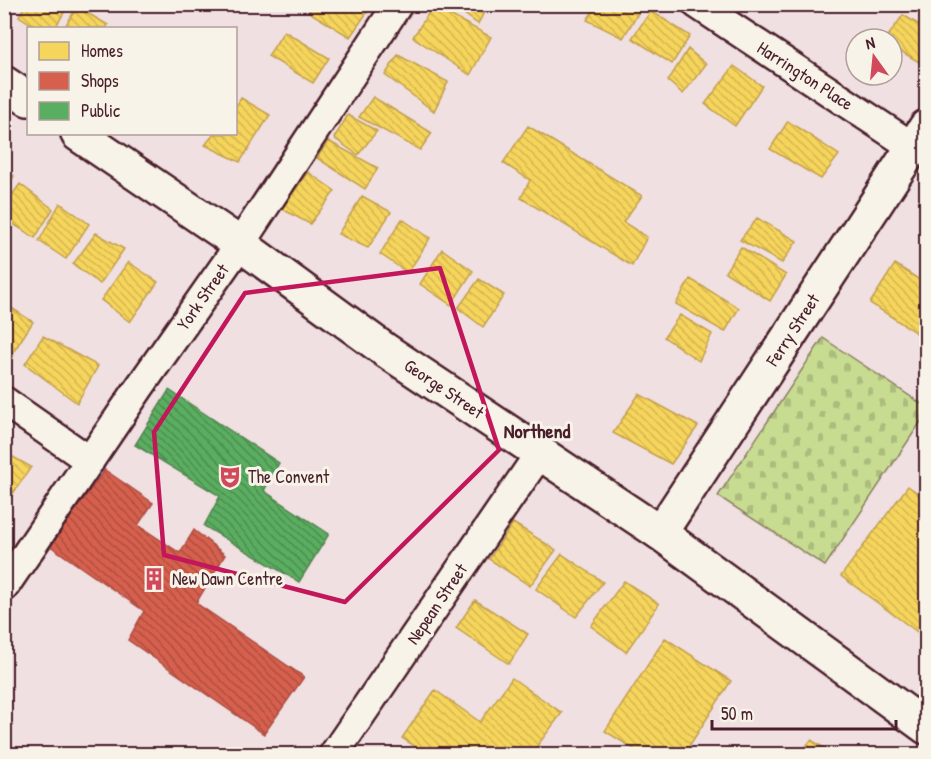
<svg xmlns="http://www.w3.org/2000/svg" width="931" height="759" viewBox="0 0 931 759" font-family="'Patrick Hand',sans-serif">
<style>
.cemetery{fill:url(#cemetery-stones);stroke:#887e5e;stroke-width:1.5}
.homes{fill:url(#homes-back-hatch);stroke:#c29e4d;stroke-width:1.5}
.shops{fill:url(#shops-back-hatch);stroke:#ac4c43;stroke-width:1.5}
.public{fill:url(#public-back-hatch);stroke:#558351;stroke-width:1.5}
.lines{fill:none;stroke-linecap:round;stroke-linejoin:round}
.minor-casing{stroke:#4a1f2b;stroke-width:33}
.tertiary-casing{stroke:#4a1f2b;stroke-width:38}
.secondary-casing{stroke:#4a1f2b;stroke-width:38}
.minor{stroke:#f7f3e8;stroke-width:28}
.tertiary{stroke:#f7f3e8;stroke-width:33}
.secondary{stroke:#f7f3e8;stroke-width:33}
.marked{fill:none;stroke:#c2185b;stroke-width:4.5;stroke-linejoin:round}
.labels{text-anchor:middle;stroke-width:6;stroke-linejoin:round;paint-order:stroke}
.street-label{font-size:18px;fill:#4a1f2b;stroke:#f7f3e8}
.poi-label{font-size:18px;fill:#4a1f2b;stroke:#f7f3e8;text-anchor:start}
.neighbourhood-label{font-size:20px;font-weight:bold;fill:#4a1f2b;stroke:#f7f3e8}
</style>
<defs>
<pattern id="cemetery-stones" width="16" height="16" patternUnits="userSpaceOnUse" patternTransform="scale(1.5)"><rect width="16" height="16" fill="#c7dc91"/><path d="M2 7V4a2 2 0 0 1 4 0v3zM10 15v-3a2 2 0 0 1 4 0v3z" fill="#acbc7d"/></pattern>
<pattern id="homes-back-hatch" width="6" height="6" patternUnits="userSpaceOnUse" patternTransform="scale(1.5)"><rect width="6" height="6" fill="#f6d55c"/><path d="M-1 5l2 2M0 0l6 6M5-1l2 2" fill="none" stroke="#d4b650"/></pattern>
<pattern id="shops-back-hatch" width="6" height="6" patternUnits="userSpaceOnUse" patternTransform="scale(1.5)"><rect width="6" height="6" fill="#d6604d"/><path d="M-1 5l2 2M0 0l6 6M5-1l2 2" fill="none" stroke="#b04f40"/></pattern>
<pattern id="public-back-hatch" width="6" height="6" patternUnits="userSpaceOnUse" patternTransform="scale(1.5)"><rect width="6" height="6" fill="#5aae61"/><path d="M-1 5l2 2M0 0l6 6M5-1l2 2" fill="none" stroke="#4c8d50"/></pattern>
</defs>
<rect width="100%" height="100%" fill="#f0e0e1"/>
<filter id="ink" filterUnits="userSpaceOnUse"><feTurbulence type="fractalNoise" baseFrequency=".0167" numOctaves="2"/><feDisplacementMap in="SourceGraphic" scale="12" xChannelSelector="R" yChannelSelector="G"/><feConvolveMatrix kernelMatrix="1 2 1 2 8 2 1 2 1" color-interpolation-filters="sRGB"/></filter>
<g filter="url(#ink)">
<path class="cemetery" d="M823,338l103,69v7l-101,152 -107,-70z"/>
<path class="homes" d="M4,4h12l-8,14 -4,-3z
M26,4h43l-14,24h-18l-18,-12z
M313,4h60l-23,33 -41,-25z
M451,4h37l-10,20z
M598,4h44l1,1 -20,33 -36,-18z
M746,4h14l-3,7z
M433,6l58,31 -21,38 -57,-38z
M77,7l31,18 -2,3h-42z
M651,11l39,25 -18,28 -40,-26z
M903,15l23,14v22l-7,11 -27,-16v-7h-6z
M284,31l45,27 -16,25 -45,-27z
M688,49l18,15 -23,30 -15,-13z
M398,55l50,27 -14,29 -49,-36z
M734,66l28,20 -27,40 -30,-22z
M373,97l59,36 -12,17 -61,-33z
M241,98l29,17 -30,47 -35,-17 9,-11h22v-28z
M348,115l29,16 -19,24 -24,-17z
M788,121l51,34 -18,24 -51,-30z
M528,126l114,70 -19,26 24,15 -15,29 -111,-68 9,-18 -27,-17z
M328,141l50,27 -13,21 -48,-31z
M4,170l10,6 -10,17z
M308,172l27,19 -25,33 -28,-15z
M20,184l33,25 -18,29 -31,-20v-12z
M362,196l29,16 -23,36 -30,-14z
M60,203l29,21 -23,35 -27,-18z
M757,218l40,23 -15,22 -42,-23z
M402,219l28,19 -22,35 -28,-19z
M96,233l28,16 -24,35 -27,-20z
M741,247l45,28 -16,26 -45,-29z
M442,249l31,22 -22,34 -31,-21z
M128,262l30,20 -28,40 -29,-22z
M895,264l31,20v51l-2,3 -54,-35z
M479,279l25,16 -21,32 -25,-19z
M690,279l49,29 -14,24 -49,-28z
M4,303l29,19 -21,32 -8,-5z
M680,315l32,19 -13,27 -35,-24z
M43,336l55,30 -21,37 -52,-39z
M639,394l59,32 -27,38 -58,-31z
M4,452l27,15 -21,31 -6,-3z
M908,486l14,10 4,-6v134l-6,10 -79,-58z
M513,523l43,27 -26,36 -41,-27z
M562,554l41,28 -27,35 -40,-28z
M624,581l35,23 -33,48 -35,-26z
M475,600l53,34 -19,30 -53,-36z
M665,638l66,43 -47,73h-42l-37,-23z
M512,678l50,35 -31,41h-104l-25,-16 33,-48 45,32z
M811,740l23,14h-34z
M229,746l15,8h-21z"/>
<path class="shops" d="M105,470l48,33 -15,22 42,28 14,-23 31,25 -29,48 108,74 -40,57 -136,-94 16,-29 -95,-66z"/>
<path class="public" d="M169,390l110,73 -15,28 65,43 -30,48 -95,-56 16,-30 -85,-51z"/>
<g class="lines">
<g class="minor-casing">
<path id="minor" d="M697,4l216,143
M4,401l86,60
M4,587l135,-199 101,-144 158,-240
M334,754l206,-301"/>
</g>
<g class="tertiary-casing">
<path id="tertiary" d="M4,83l24,16
M78,134l162,110 145,106 275,183"/>
</g>
<g class="secondary-casing">
<path id="secondary" d="M926,127l-266,406 266,194"/>
</g>
<use href="#minor" class="minor"/>
<use href="#tertiary" class="tertiary"/>
<use href="#secondary" class="secondary"/>
</g>
</g>
<path class="marked" d="M440,268l59,182 -154,152 -181,-47 -10,-123 91,-139z"/>
<defs>
<g id="theatre-bare" transform="scale(1.8)"><path d="M-5-5.5Q0-4 5-5.5V0Q5 5 0 6Q-5 5-5 0ZM-3.3-2.5H-1v1.5H-3.3ZM1-2.5H3.3v1.5H1ZM-2.8 1Q0 5.5 2.8 1Z" fill="#d1495b" stroke="#f7f3e8" stroke-width="2.5" paint-order="stroke"/></g>
<g id="building-bare" transform="scale(1.8)"><path d="M-4-6H4V6H1V3H-1V6H-4ZM-2.5-4.3h1.7v1.8h-1.7ZM.8-4.3h1.7v1.8H.8ZM-2.5-1h1.7V.8h-1.7ZM.8-1h1.7V.8H.8Z" fill="#d1495b" stroke="#f7f3e8" stroke-width="2.5" paint-order="stroke"/></g>
</defs>
<g fill-rule="evenodd">
<use href="#theatre-bare" x="230" y="477"/>
<use href="#building-bare" x="154" y="579"/>
</g>
<g class="labels">
<g class="street-label">
<text transform="translate(805 76) rotate(33)" y="6">Harrington Place</text>
<text transform="translate(203 297) rotate(-55)" y="6">York Street</text>
<text transform="translate(793 330) rotate(-57)" y="6">Ferry Street</text>
<text transform="translate(444 389) rotate(34)" y="6">George Street</text>
<text transform="translate(437 604) rotate(-56)" y="6">Nepean Street</text>
</g>
<g class="poi-label">
<text x="248" y="483">The Convent</text>
<text x="172" y="585">New Dawn Centre</text>
</g>
<g class="neighbourhood-label">
<text x="537" y="438">Northend</text>
</g>
</g>
<rect width="931" height="759" fill="none" stroke="#f7f3e8" stroke-width="24"/>
<rect x="12" y="12" width="907" height="735" fill="none" stroke="#4a1f2b" stroke-width="2" filter="url(#ink)"/>
<rect x="27" y="27" width="210" height="108" fill="#f7f3e8" stroke="#b29e9c" stroke-width="1.5"/>
<rect x="39" y="42" width="30" height="18" fill="#f6d55c" stroke="#b29e9c" stroke-width="1.5"/>
<text x="81" y="57" font-size="18" fill="#4a1f2b">Homes</text>
<rect x="39" y="72" width="30" height="18" fill="#d6604d" stroke="#b29e9c" stroke-width="1.5"/>
<text x="81" y="87" font-size="18" fill="#4a1f2b">Shops</text>
<rect x="39" y="102" width="30" height="18" fill="#5aae61" stroke="#b29e9c" stroke-width="1.5"/>
<text x="81" y="117" font-size="18" fill="#4a1f2b">Public</text>
<g transform="translate(874 57) rotate(345)"><circle r="28" fill="#f7f3e8" stroke="#b29e9c" stroke-width="1.5"/>
<path d="M0-4.5L10 22L0 15L-10 22Z" fill="#d1495b"/>
<text y="-9" font-size="16" font-weight="bold" text-anchor="middle" fill="#4a1f2b">N</text>
</g>
<path d="M712 720v9h184v-9" fill="none" stroke="#4a1f2b" stroke-width="3"/>
<text x="721" y="720" font-size="18" fill="#4a1f2b" stroke="#f7f3e8" stroke-width="4.5" paint-order="stroke">50 m</text>
</svg>
